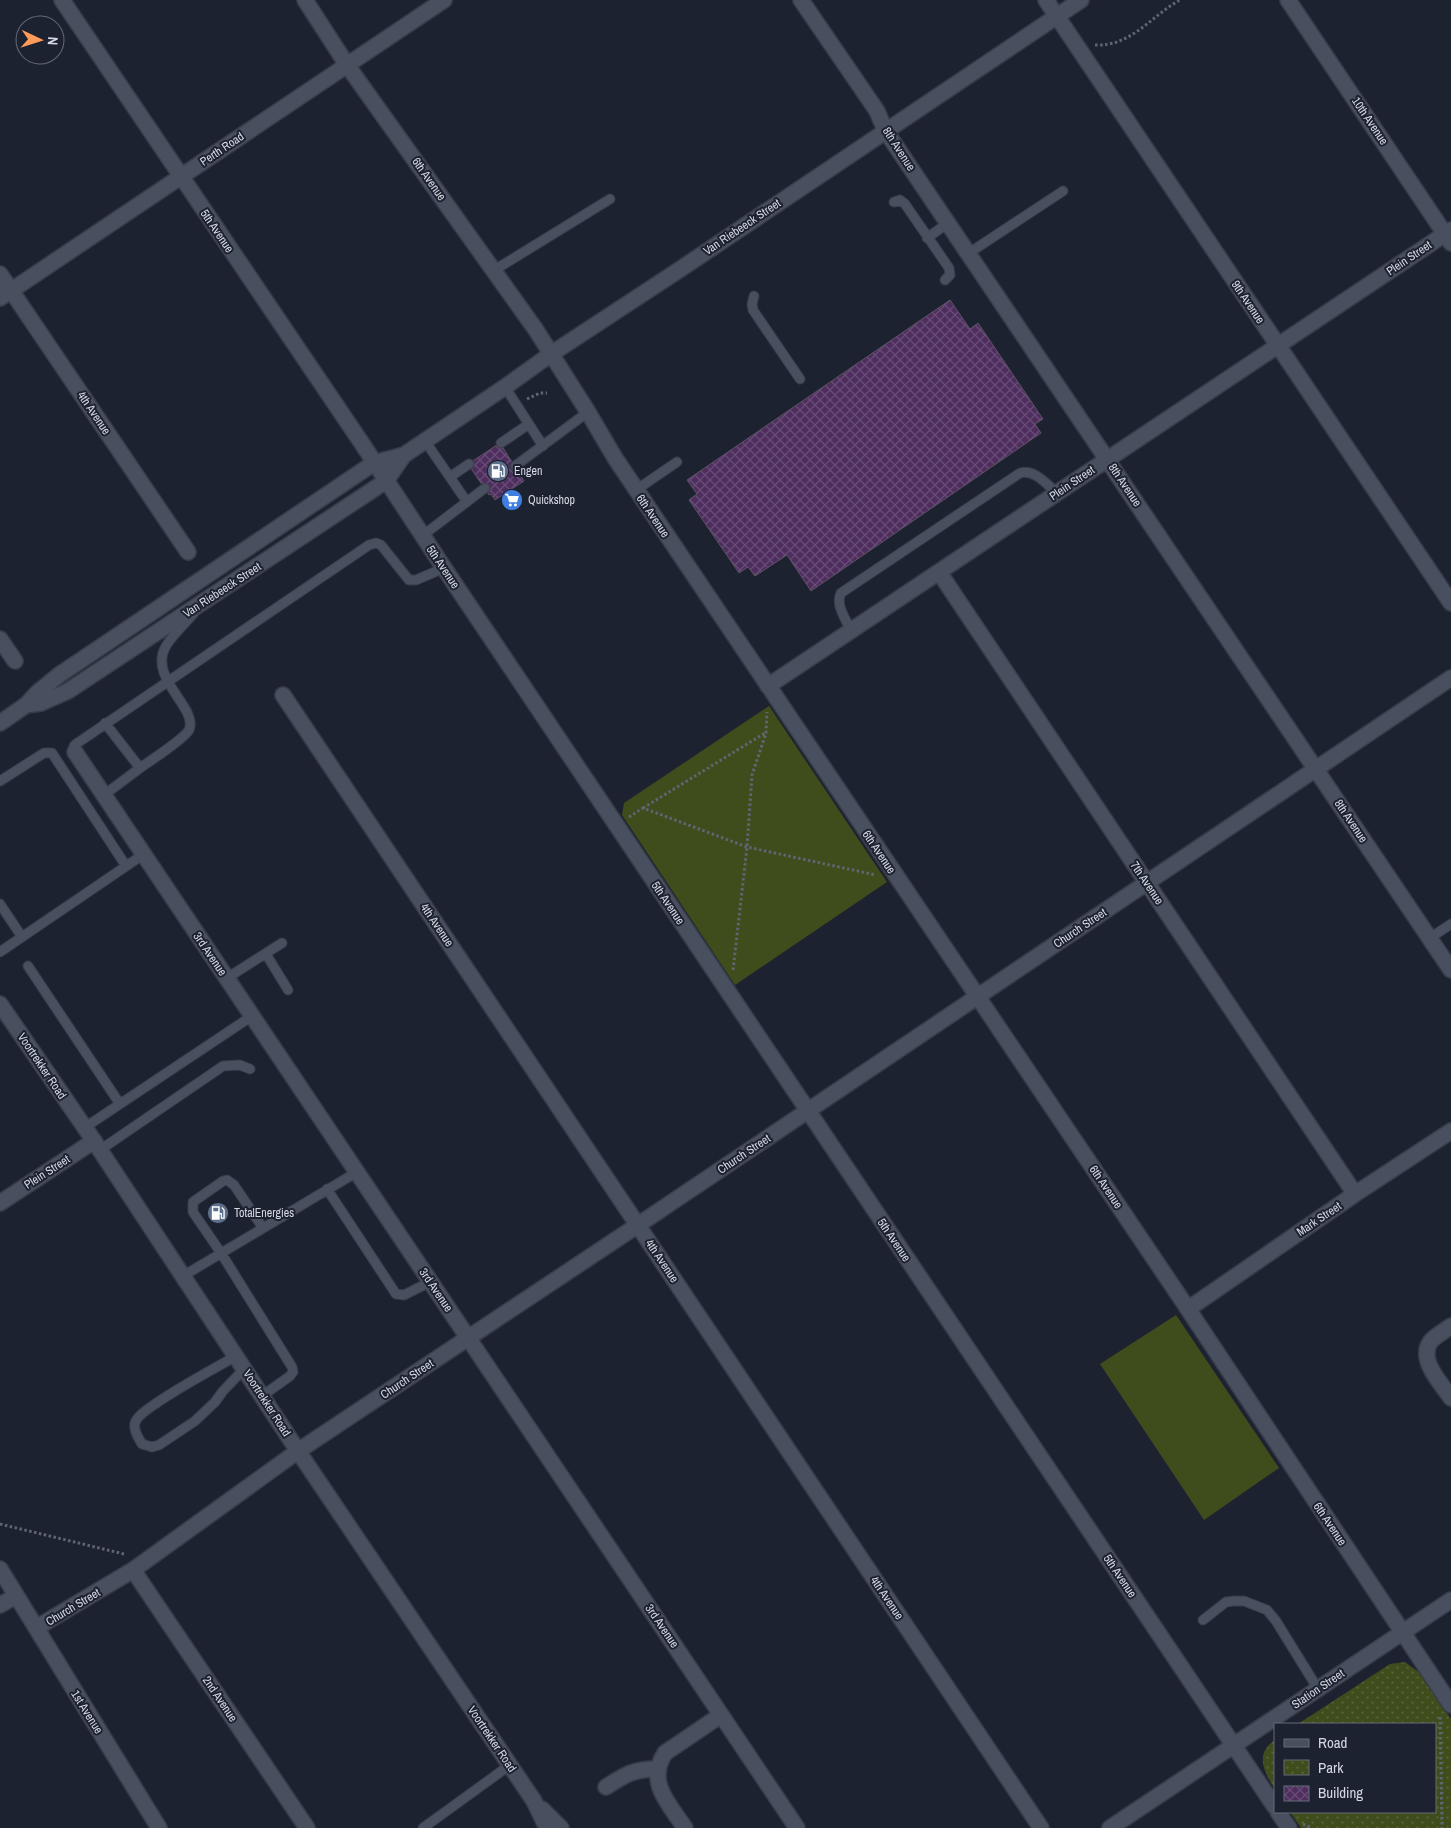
<svg xmlns="http://www.w3.org/2000/svg" width="1451" height="1828" viewBox="0 0 1451 1828" font-family="'Archivo Narrow',sans-serif">
<style>
.grass{fill:#3f4c1b}
.park{fill:url(#park-dots)}
.building{fill:url(#building-cross-hatch);stroke:#5c5262}
.lines{fill:none;stroke-linecap:round;stroke-linejoin:round}
.lane-casing{stroke:#383c48;stroke-width:11}
.street-casing{stroke:#383c48;stroke-width:18}
.secondary-casing{stroke:#383c48;stroke-width:18}
.path{stroke:#606572;stroke-width:3;stroke-dasharray:2.5 2.5;stroke-linecap:butt}
.lane{stroke:#484f5f;stroke-width:9}
.street{stroke:#484f5f;stroke-width:15}
.secondary{stroke:#484f5f;stroke-width:15}
.labels{text-anchor:middle;stroke-width:4;stroke-linejoin:round;paint-order:stroke}
.street-label{font-size:12px;fill:#d4d8e2;stroke:#1d2231}
.poi-label{font-size:12px;fill:#d4d8e2;stroke:#1d2231;text-anchor:start}
</style>
<defs>
<pattern id="park-dots" width="8" height="8" patternUnits="userSpaceOnUse" patternTransform="scale(1.25)"><rect width="8" height="8" fill="#3f4c1b"/><path d="M2 2h.1M6 6h.1" fill="none" stroke="#5a653c" stroke-width="1.8" stroke-linecap="round"/></pattern>
<pattern id="building-cross-hatch" width="8" height="8" patternUnits="userSpaceOnUse" patternTransform="scale(1.25)"><rect width="8" height="8" fill="#4f2e5f"/><path d="M0 0l8 8M0 8l8-8" fill="none" stroke="#674c76"/></pattern>
</defs>
<rect width="100%" height="100%" fill="#1d2231"/>
<path class="grass" d="M769,706l118,176 -152,103 -113,-170 2,-12z
M1176,1315l103,153 -75,52 -104,-156z"/>
<path class="park" d="M1405,1662l15,11 31,46v109h-150l-11,-16h145v-88h-137l92,-60z
M1275,1740v49c-11,-17 -21,-35 0,-49z"/>
<path class="building" d="M950,300l20,29 8,-6 65,96 -8,5 6,9 -230,158 -24,-36 -32,21 -7,-9 -9,6 -50,-73 8,-6 -10,-14z
M500,443l24,38 -29,19 -4,-6 -2,1 -21,-31z"/>
<g class="lines">
<g class="lane-casing">
<path id="lane" d="M894,202l6,-2 5,4 44,64 1,7 -5,5
M927,238l21,-15
M969,253l94,-62
M493,271l117,-72
M754,296l-2,8 1,6 47,69
M505,387l38,59
M425,441l42,61
M501,443l28,-19
M515,466l73,-54
M450,477l19,-13
M636,490l41,-28
M422,536l63,-48
M851,631c-5,-12 -16,-26 -10,-38l179,-120c15,-4 26,11 37,20
M105,723l35,45c10,-7 44,-29 49,-38 10,-22 -42,-52 -23,-84 7,-12 19,-22 28,-33
M75,752l-1,-6 2,-2 293,-199 7,-2 5,2 28,35h7l28,-12
M0,781l44,-28h8l74,113
M104,795l36,-27
M0,904l22,33
M1430,938l21,-14
M0,952l144,-98
M266,954l22,36
M28,966l92,138
M227,978l55,-35
M84,1128l168,-112
M100,1150l123,-84 17,-1 10,4
M327,1189l69,105 8,1 26,-13
M183,1276l174,-104
M236,1356c-26,15 -53,29 -78,46 -7,5 -16,10 -21,17 -6,8 1,18 5,25l10,3 7,-2 36,-24 20,-19 8,-11 21,-22
M262,1396l28,-20 3,-4 -1,-5 -71,-114 -28,-41v-10l30,-21 4,-1 7,5 29,43
M1203,1620l23,-18 8,-1h10l23,9 9,11 42,68
M423,1828l87,-63"/>
</g>
<g class="street-casing">
<path id="street" d="M62,0l299,442 83,126 831,1239
M305,0l42,65 189,265 52,82 27,46 573,851 263,396
M801,0l76,111 8,19 566,840
M1046,0l405,603
M1288,0l163,243
M0,274l188,278
M0,298l444,-298
M939,572l416,622
M0,639l15,22
M768,686l683,-456
M283,695l758,1133
M75,752l722,1076
M0,1203l94,-62
M1188,1309l167,-115 96,-63
M1451,1326c-6,5 -15,9 -20,15 -14,18 10,42 20,57
M0,1569l159,259
M133,1570l174,258
M0,1605l16,-9
M36,1628l97,-58 165,-119 340,-226 813,-547
M606,1787c20,-13 28,-18 51,-18
M1278,1812l11,16
M685,1828c-16,-24 -39,-46 -20,-75l56,-38
M1110,1828l341,-228"/>
</g>
<g class="secondary-casing">
<path id="secondary" d="M26,705l15,-2 27,-12 318,-210 18,-26
M0,723l26,-18 11,-12 22,-18 315,-212 30,-8 101,-68 46,-33 128,-84 402,-270
M0,1004l94,137 204,310 236,350 13,27
M542,1809l19,19"/>
</g>
<path class="path" d="M1095,45c36,2 57,-30 85,-45
M527,399l13,-6h7
M643,808l122,-75
M629,817l14,-9 104,39 129,28
M733,970l14,-123 5,-72 14,-42 1,-21
M0,1524l124,30 1,2
M1440,1717l2,111
M1303,1824l9,4"/>
<use href="#lane" class="lane"/>
<use href="#street" class="street"/>
<use href="#secondary" class="secondary"/>
</g>
<defs>
<g id="fuel-disc" transform="scale(1.125)"><circle r="9.5" fill="#5c6f8a" stroke="#1d2231"/><path d="M-5.5-6h7V0h2V4h1.3V-2.5L3-4.5l.8-.8L6-3V5H2.5V1h-1V6h-7ZM-4.2-4.7v3.2H.2V-4.7Z" fill="#fff"/></g>
<g id="supermarket-disc" transform="scale(1.125)"><circle r="9.5" fill="#3f7fe0" stroke="#1d2231"/><path d="M-6-5.5h2.5l.6 2H6L4.5 2H-2.5L-4.4-4H-6ZM-1.5 3.2a1.3 1.3 0 1 0 .1 0ZM3 3.2a1.3 1.3 0 1 0 .1 0Z" fill="#fff"/></g>
</defs>
<g fill-rule="evenodd">
<use href="#fuel-disc" x="498" y="471"/>
<use href="#supermarket-disc" x="512" y="500"/>
<use href="#fuel-disc" x="218" y="1213"/>
</g>
<g class="labels">
<g class="street-label">
<text transform="translate(1370 121) rotate(56)" y="4">10th Avenue</text>
<text transform="translate(222 149) rotate(-34)" y="4">Perth Road</text>
<text transform="translate(899 149) rotate(57)" y="4">8th Avenue</text>
<text transform="translate(429 179) rotate(55)" y="4">6th Avenue</text>
<text transform="translate(742 227) rotate(-34)" y="4">Van Riebeeck Street</text>
<text transform="translate(217 231) rotate(56)" y="4">5th Avenue</text>
<text transform="translate(1409 258) rotate(-34)" y="4">Plein Street</text>
<text transform="translate(1248 302) rotate(56)" y="4">9th Avenue</text>
<text transform="translate(94 413) rotate(56)" y="4">4th Avenue</text>
<text transform="translate(1072 483) rotate(-34)" y="4">Plein Street</text>
<text transform="translate(1125 485) rotate(56)" y="4">8th Avenue</text>
<text transform="translate(653 516) rotate(56)" y="4">6th Avenue</text>
<text transform="translate(443 567) rotate(56)" y="4">5th Avenue</text>
<text transform="translate(222 590) rotate(-33)" y="4">Van Riebeeck Street</text>
<text transform="translate(1351 821) rotate(56)" y="4">8th Avenue</text>
<text transform="translate(879 852) rotate(56)" y="4">6th Avenue</text>
<text transform="translate(1147 883) rotate(56)" y="4">7th Avenue</text>
<text transform="translate(668 903) rotate(56)" y="4">5th Avenue</text>
<text transform="translate(437 925) rotate(56)" y="4">4th Avenue</text>
<text transform="translate(1080 928) rotate(-34)" y="4">Church Street</text>
<text transform="translate(210 954) rotate(56)" y="4">3rd Avenue</text>
<text transform="translate(42 1066) rotate(56)" y="4">Voortrekker Road</text>
<text transform="translate(744 1154) rotate(-34)" y="4">Church Street</text>
<text transform="translate(47 1172) rotate(-33)" y="4">Plein Street</text>
<text transform="translate(1106 1187) rotate(56)" y="4">6th Avenue</text>
<text transform="translate(1319 1219) rotate(-34)" y="4">Mark Street</text>
<text transform="translate(894 1240) rotate(56)" y="4">5th Avenue</text>
<text transform="translate(662 1261) rotate(56)" y="4">4th Avenue</text>
<text transform="translate(436 1290) rotate(56)" y="4">3rd Avenue</text>
<text transform="translate(407 1379) rotate(-34)" y="4">Church Street</text>
<text transform="translate(267 1403) rotate(57)" y="4">Voortrekker Road</text>
<text transform="translate(1330 1524) rotate(56)" y="4">6th Avenue</text>
<text transform="translate(1120 1576) rotate(56)" y="4">5th Avenue</text>
<text transform="translate(887 1598) rotate(56)" y="4">4th Avenue</text>
<text transform="translate(73 1607) rotate(-31)" y="4">Church Street</text>
<text transform="translate(662 1626) rotate(56)" y="4">3rd Avenue</text>
<text transform="translate(1318 1689) rotate(-34)" y="4">Station Street</text>
<text transform="translate(220 1699) rotate(56)" y="4">2nd Avenue</text>
<text transform="translate(87 1712) rotate(58)" y="4">1st Avenue</text>
<text transform="translate(492 1739) rotate(56)" y="4">Voortrekker Road</text>
</g>
<g class="poi-label">
<text x="514" y="475">Engen</text>
<text x="528" y="504">Quickshop</text>
<text x="234" y="1217">TotalEnergies</text>
</g>
</g>
<rect x="1274" y="1723" width="162" height="90" fill="#1d2231" stroke="#666b78"/>
<rect x="1284" y="1739" width="25" height="8" fill="#484f5f" stroke="#666b78"/>
<text x="1318" y="1748" font-size="15" fill="#d4d8e2">Road</text>
<rect x="1284" y="1760" width="25" height="15" fill="url(#park-dots)" stroke="#666b78"/>
<text x="1318" y="1773" font-size="15" fill="#d4d8e2">Park</text>
<rect x="1284" y="1786" width="25" height="15" fill="url(#building-cross-hatch)" stroke="#666b78"/>
<text x="1318" y="1798" font-size="15" fill="#d4d8e2">Building</text>
<g transform="translate(40 40) rotate(94)"><circle r="24" fill="#1d2231" stroke="#666b78"/>
<path d="M0-4L9 19L0 12L-9 19Z" fill="#fe9b59"/>
<text y="-8" font-size="14" font-weight="bold" text-anchor="middle" fill="#d4d8e2">N</text>
</g>
</svg>
